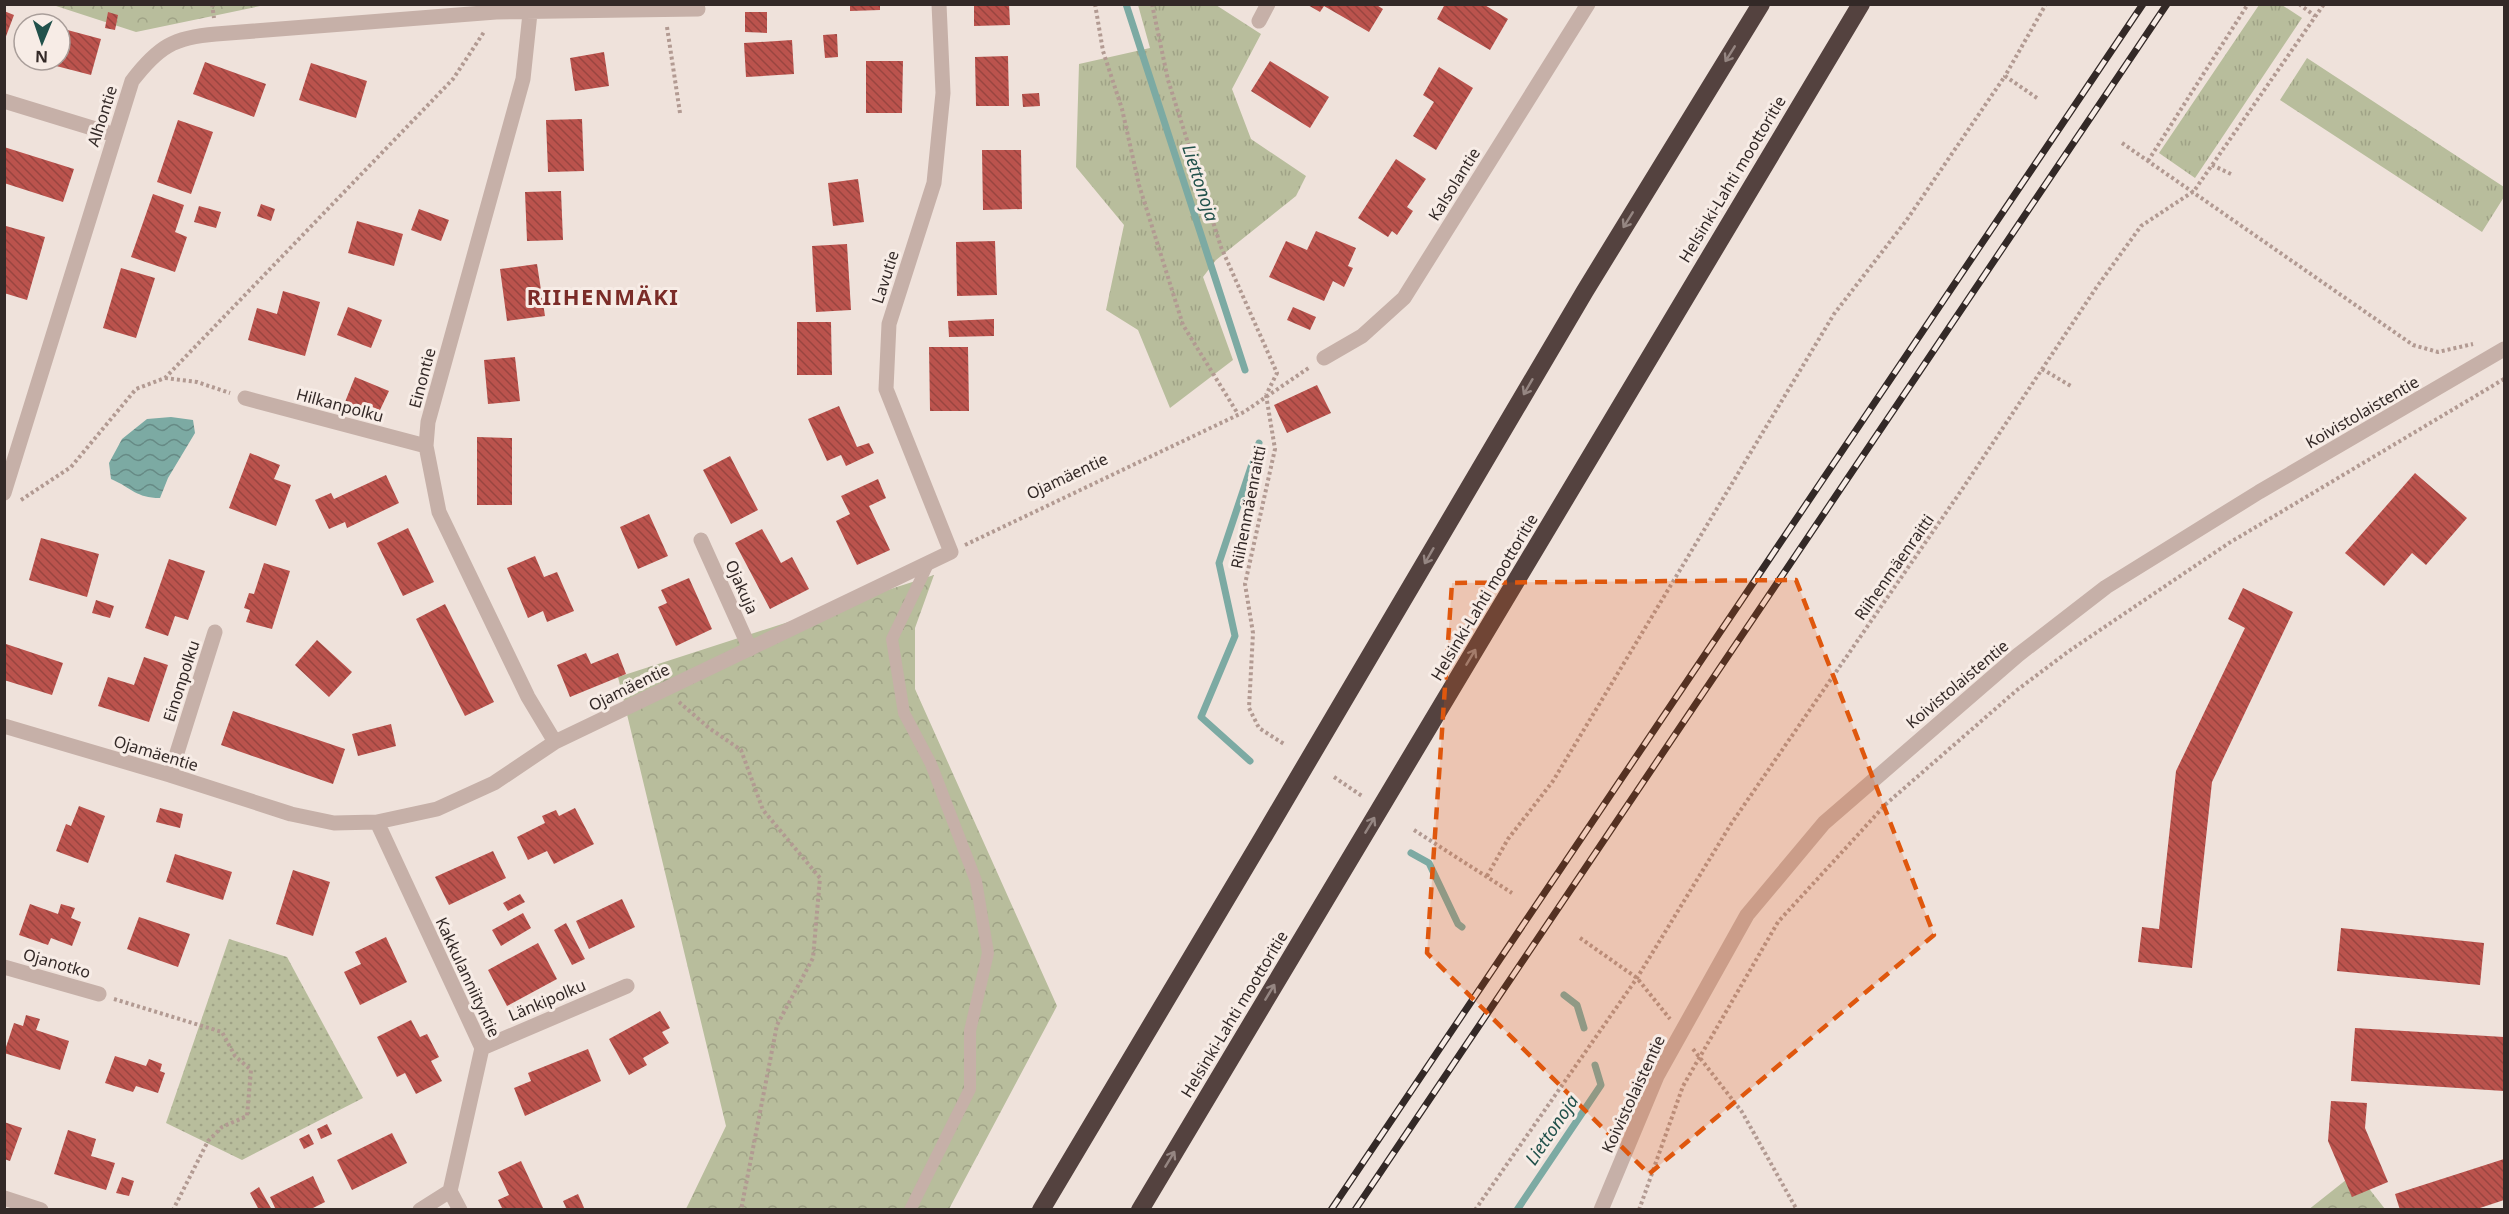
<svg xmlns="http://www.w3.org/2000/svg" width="2509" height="1214" viewBox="0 0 2509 1214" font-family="'Noto Sans',sans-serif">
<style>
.grass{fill:url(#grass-tufts)}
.forest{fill:url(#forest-crowns)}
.park{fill:url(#park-dots)}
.water{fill:url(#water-waves)}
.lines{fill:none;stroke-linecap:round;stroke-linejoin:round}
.stream{stroke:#7caaa3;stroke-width:7}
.building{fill:url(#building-back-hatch)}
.path{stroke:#b29a92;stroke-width:4;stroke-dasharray:3 3;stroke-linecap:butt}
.lane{stroke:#c6b0a8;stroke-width:12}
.street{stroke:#c6b0a8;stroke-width:15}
.highway{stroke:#54423f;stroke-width:18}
.rail-casing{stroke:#332927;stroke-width:7}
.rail{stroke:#f7ece6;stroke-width:4.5;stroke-dasharray:14;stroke-linecap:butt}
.oneway{stroke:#958682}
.marked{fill:#df570d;fill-opacity:0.2;stroke:#df570d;stroke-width:4.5;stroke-dasharray:12 8;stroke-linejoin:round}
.labels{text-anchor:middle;stroke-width:6;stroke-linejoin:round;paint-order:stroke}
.street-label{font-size:16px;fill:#332927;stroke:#f7ece6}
.water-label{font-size:18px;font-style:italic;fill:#21514b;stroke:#f7ece6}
.district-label{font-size:22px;font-weight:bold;letter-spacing:1.5px;fill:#7b2c28;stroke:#f7ece6}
</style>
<defs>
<pattern id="grass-tufts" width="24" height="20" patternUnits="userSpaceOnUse" patternTransform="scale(1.5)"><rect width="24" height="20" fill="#b8bd9c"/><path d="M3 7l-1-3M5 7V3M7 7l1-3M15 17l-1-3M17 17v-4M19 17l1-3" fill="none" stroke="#9fa286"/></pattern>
<pattern id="forest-crowns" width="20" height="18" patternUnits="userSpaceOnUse" patternTransform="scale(1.5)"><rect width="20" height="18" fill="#b8bd9c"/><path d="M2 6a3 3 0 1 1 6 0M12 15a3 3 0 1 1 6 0" fill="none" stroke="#9fa286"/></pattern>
<pattern id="park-dots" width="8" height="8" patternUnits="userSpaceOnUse" patternTransform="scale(1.5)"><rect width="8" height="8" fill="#b8bd9c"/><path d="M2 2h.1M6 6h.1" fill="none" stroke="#9fa286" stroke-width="1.8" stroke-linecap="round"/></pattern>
<pattern id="water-waves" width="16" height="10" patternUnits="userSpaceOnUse" patternTransform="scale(1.5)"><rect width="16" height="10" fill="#7caaa3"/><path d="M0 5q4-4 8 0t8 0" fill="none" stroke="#668a85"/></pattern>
<pattern id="building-back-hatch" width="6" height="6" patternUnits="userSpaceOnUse" patternTransform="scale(1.5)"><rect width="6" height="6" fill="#bb534d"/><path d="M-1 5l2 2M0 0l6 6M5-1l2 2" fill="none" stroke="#994540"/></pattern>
</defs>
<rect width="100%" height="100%" fill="#efe2db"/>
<path class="grass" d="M1138,5h78l45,29 -29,55 19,50 55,37 -10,20 -80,64 -13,17 30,83 -63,48 -32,-78 -32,-20 18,-85 -48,-58 3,-103 71,-16z
M2259,5h23l20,13 -107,160 -36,-25z
M2307,58l197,129v10l-22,35 -202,-132z"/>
<path class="forest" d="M53,5h212l-129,27z
M934,575l-19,53v61l142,317 -108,203h-263l40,-83 -108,-449z
M2356,1172l29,37 -77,1z"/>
<path class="park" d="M229,939l58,18 76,141 -121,62 -76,-37z"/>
<path class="water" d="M171,417l22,3 2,13 -27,45 -8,20c-24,0 -28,-10 -49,-19l-2,-16 13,-24 25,-20z"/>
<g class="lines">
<path class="stream" d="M1126,4l119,366
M1250,761l-49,-44 34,-81 -16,-73 40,-120
M1411,853l18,10 29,61 4,3
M1564,995l13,10 7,23
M1517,1210l84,-125 -6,-20"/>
</g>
<path class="building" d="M850,4h30v6l-30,1z
M974,4h35l1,21 -36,1z
M1306,4h69l8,5 -14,23 -45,-26 -4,6z
M1445,4h38l25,15 -18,31 -53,-31z
M4,11l10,4 -9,24h-1z
M108,12l10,3 -3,15 -10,-2z
M745,12h22v21l-22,-1z
M60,28l41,11 -10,36 -54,-14 23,-1z
M837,34l1,23 -13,1 -2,-23z
M792,40l2,34 -48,3 -2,-34z
M604,52l5,34 -34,5 -5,-33z
M1008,56l1,50h-33l-1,-49z
M866,61h37l-1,52h-36z
M1270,61l59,36 -19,31 -59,-37z
M205,62l61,22 -12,33 -61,-23z
M311,63l56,18 -11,37 -57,-18z
M1439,67l34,21 -37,62 -23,-14 21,-34 -11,-7z
M1039,93l1,13 -17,1 -1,-13z
M582,119l2,52 -36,1 -2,-52z
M178,120l35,12 -22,62 -34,-12z
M4,147l70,22 -11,33 -59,-19z
M982,150h39l1,59 -39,1z
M1396,159l30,20 -19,28 6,4 -16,24 -5,-4 -4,6 -30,-19z
M858,179l6,43 -31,4 -5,-43z
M561,191l2,49 -36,1 -2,-49z
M153,194l31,11 -9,27 12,5 -12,35 -44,-15z
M261,204l14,5 -4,12 -14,-5z
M199,206l22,6 -5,16 -22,-6z
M419,209l30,11 -8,21 -30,-11z
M357,221l46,13 -9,32 -46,-13z
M6,226l39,11 -18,63 -23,-7z
M1316,231l40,17 -8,18 5,2 -9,19 -11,-6 -9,20 -55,-24 17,-36 21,9z
M995,241l2,54 -40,1 -1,-54z
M847,244l4,66 -35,2 -4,-66z
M537,264l8,52 -38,5 -7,-52z
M121,268l34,10 -19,60 -33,-10z
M283,291l37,11 -15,54 -57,-16 9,-32 20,6z
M348,307l34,13 -11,28 -34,-13z
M1293,307l23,10 -6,13 -23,-10z
M994,319v17l-45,1 -1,-16z
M797,322h34l1,53h-35z
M929,347h39l1,64h-39z
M515,357l5,44 -32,3 -4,-44z
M355,377l34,14 -9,19 -15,-6 -4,11 -18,-8z
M1317,385l14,28 -44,20 -13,-28z
M839,406l18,41 12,-4 5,10 -28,13 -5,-11 -14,6 -19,-42z
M477,437l35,1v67h-35z
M250,453l30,12 -6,14 17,6 -15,41 -47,-18z
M730,456l28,54 -27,14 -28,-54z
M2415,473l52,45 -41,47 -14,-12 -28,33 -39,-33z
M386,475l13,28 -52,25 -2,-6 -16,7 -14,-29 16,-7 3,6z
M878,479l8,19 -17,8 21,44 -33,15 -21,-44 14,-7 -9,-18z
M649,514l19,42 -30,13 -18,-42z
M408,528l26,54 -31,14 -26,-53z
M762,529l19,34 11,-6 17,32 -39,20 -35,-66z
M41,538l58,16 -12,43 -58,-17z
M535,556l9,21 13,-5 17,39 -27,11 -4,-11 -15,7 -21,-50z
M169,559l36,12 -17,49 -13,-4 -7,20 -23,-8z
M264,563l26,8 -18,58 -26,-7 4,-12 -6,-2 5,-15 5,1z
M689,578l23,51 -36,17 -18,-39 9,-4 -6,-13z
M2243,588l50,24 -81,170 -20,186 -54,-6 4,-35 17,2 17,-158 69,-143 -17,-9z
M96,600l18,6 -4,12 -18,-5z
M445,604l49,98 -29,14 -49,-97z
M317,640l35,32 -23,25 -34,-32z
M6,644l57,19 -11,32 -48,-15z
M586,653l5,11 27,-11 8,21 -56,23 -13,-32z
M144,657l24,8 -19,57 -51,-16 10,-29 26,8z
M233,711l112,38 -12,35 -112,-39z
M391,724l5,22 -38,10 -6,-22z
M79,806l26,10 -17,47 -32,-12 10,-27 5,2z
M160,808l23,6 -3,14 -24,-6z
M575,808l19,36 -40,20 -7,-13 -19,9 -11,-23 28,-14 -3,-7 14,-6 3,6z
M493,851l13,27 -57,27 -14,-28z
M175,854l57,18 -9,28 -57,-18z
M293,870l37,12 -17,54 -37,-12z
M520,894l5,8 -17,9 -5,-8z
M622,899l13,28 -46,22 -13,-28z
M30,904l28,10 3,-10 14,4 -4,10 10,4 -9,24 -21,-8 -3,7 -29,-10z
M523,913l8,15 -30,18 -9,-16z
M139,917l51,17 -12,33 -51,-18z
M566,923l19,36 -13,6 -18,-35z
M2341,928l143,15 -4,42 -143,-14z
M386,937l21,45 -47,23 -16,-33 17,-8 -6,-12z
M538,943l19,36 -50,27 -19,-36z
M660,1011l10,17 -8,4 7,11 -26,15 4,7 -18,10 -20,-36z
M26,1015l14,4 -4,11 33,11 -9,29 -56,-17 10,-30 9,3z
M411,1020l9,17 7,-3 12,23 -8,4 11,20 -26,13 -11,-21 -8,4 -20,-40z
M2355,1028l149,9v54l-153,-10z
M588,1049l13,32 -76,35 -11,-28 17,-7 -3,-8z
M115,1056l31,10 3,-7 13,5 -2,7 5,2 -7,20 -22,-7 -3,6 -28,-9z
M2331,1101l36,2 -2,25 23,54 -36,15 -24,-56z
M4,1122l18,6 -12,33 -6,-2z
M327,1124l5,10 -11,5 -4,-10z
M68,1130l28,9 -5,17 24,7 -9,27 -52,-16z
M392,1133l15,30 -55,27 -15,-30z
M309,1134l5,10 -10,5 -5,-10z
M2504,1159v41l-30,10h-74l-5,-16z
M521,1161l23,49h-41l-5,-10 11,-5 -11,-23z
M313,1176l12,26 -16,8h-33l-6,-13z
M122,1177l12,4 -5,15 -13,-3z
M259,1187l13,23h-13l-9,-17z
M578,1194l7,16h-18l-4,-9z"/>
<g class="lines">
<path class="path" d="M212,4l2,14
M1095,4l8,47 19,58 17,76 44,140 55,89
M1152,4l16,76 53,167 56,126 -11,22
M2299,4l16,12
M667,27l13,86
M2037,98l-32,-22 41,-72
M2122,143l291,202 25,7 35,-8
M2148,161l100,-157
M2212,165l21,10
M2042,369l29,17
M165,378l32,4 33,11
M1266,395l9,54 -30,135 8,49 -4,75 10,20 25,16
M21,500l50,-33 65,-78 29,-11 288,-299 31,-47
M965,545l279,-133 66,-45
M679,702l30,26 32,22 22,60 57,68 -7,80 -36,67 -36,185
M1334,777l28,19
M1414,830l98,63
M1487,876l21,-37 45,-58 281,-467 72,-93 99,-145
M1580,938l57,40 33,41
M114,999l108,33 13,24 16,14 -4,46 -25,11 -14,14 -35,69
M1693,1049l49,63 55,98
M1475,1210l162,-232 94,-154 232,-336 133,-200 45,-62 53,-35 130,-187
M1639,1210l44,-124 95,-164 108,-118 131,-114 52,-39 160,-108 275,-164"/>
<path class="lane" d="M910,1210l60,-121v-58l18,-78 -12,-72 -45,-117 -27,-51 -12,-74 37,-77"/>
<path class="street" d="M531,4l-8,75 -95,343 -2,24 13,66 89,185 27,45
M1259,21l9,-17
M4,101l111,34
M1324,358l38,-22 42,-38 184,-294
M245,398l181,48
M4,493l128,-412c26,-34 42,-44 84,-47l280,-22 202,-3
M701,540l49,109
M4,726l166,49 121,39 43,9 43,-1 60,-13 57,-26 61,-41 396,-190 -65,-163 3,-65 45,-141 9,-90 -4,-89
M170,775l45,-143
M377,822l105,226 -32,143 -30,19
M4,967l95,27
M482,1048l145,-62
M450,1191l10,19
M4,1198l37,12
M1601,1210l56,-134 90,-161 77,-92 194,-168 88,-68 153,-95 245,-143"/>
<path class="highway" d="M1041,1210l221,-371 323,-548 176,-287
M1140,1210l721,-1206"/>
<g class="rail-casing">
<path id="rail" d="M1331,1210l812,-1206
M1355,1210l812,-1206"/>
</g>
<use href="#rail" class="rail"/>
</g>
<defs><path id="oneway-shaft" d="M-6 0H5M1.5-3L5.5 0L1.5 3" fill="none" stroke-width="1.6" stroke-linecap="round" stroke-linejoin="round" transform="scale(1.5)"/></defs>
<g class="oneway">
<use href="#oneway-shaft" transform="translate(1730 54) rotate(122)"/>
<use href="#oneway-shaft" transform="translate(1628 220) rotate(122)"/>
<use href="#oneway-shaft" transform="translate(1528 387) rotate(120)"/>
<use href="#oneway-shaft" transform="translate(1429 556) rotate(120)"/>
<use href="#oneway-shaft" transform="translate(1471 657) rotate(-59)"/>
<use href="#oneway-shaft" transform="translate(1370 825) rotate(-59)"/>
<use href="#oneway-shaft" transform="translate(1270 992) rotate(-59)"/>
<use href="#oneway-shaft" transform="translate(1170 1159) rotate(-59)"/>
</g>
<path class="marked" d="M1796,580l138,355 -285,239 -222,-221 25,-370z"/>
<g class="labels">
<g class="street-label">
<text transform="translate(102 116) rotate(-72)" y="6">Alhontie</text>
<text transform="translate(1732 179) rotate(-59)" y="6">Helsinki-Lahti moottoritie</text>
<text transform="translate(1454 184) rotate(-58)" y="6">Kalsolantie</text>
<text transform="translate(885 277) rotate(-72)" y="6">Lavutie</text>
<text transform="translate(422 378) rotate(-75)" y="6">Einontie</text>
<text transform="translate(340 405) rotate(15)" y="6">Hilkanpolku</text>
<text transform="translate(2362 412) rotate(-30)" y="6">Koivistolaistentie</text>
<text transform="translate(1067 476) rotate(-25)" y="6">Ojamäentie</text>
<text transform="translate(1248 507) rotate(-79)" y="6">Riihenmäenraitti</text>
<text transform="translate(1894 567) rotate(-55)" y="6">Riihenmäenraitti</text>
<text transform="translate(742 587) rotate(66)" y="6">Ojakuja</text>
<text transform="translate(1484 597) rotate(-59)" y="6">Helsinki-Lahti moottoritie</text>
<text transform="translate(181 681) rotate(-72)" y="6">Einonpolku</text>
<text transform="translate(1957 684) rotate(-40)" y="6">Koivistolaistentie</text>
<text transform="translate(629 687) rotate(-26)" y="6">Ojamäentie</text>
<text transform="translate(156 753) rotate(17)" y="6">Ojamäentie</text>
<text transform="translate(57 963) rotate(16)" y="6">Ojanotko</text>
<text transform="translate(468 977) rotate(65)" y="6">Kakkulanniityntie</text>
<text transform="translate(547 1000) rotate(-23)" y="6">Länkipolku</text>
<text transform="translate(1234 1014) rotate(-59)" y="6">Helsinki-Lahti moottoritie</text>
<text transform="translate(1633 1094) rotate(-65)" y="6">Koivistolaistentie</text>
</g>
<g class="water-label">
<text transform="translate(1200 183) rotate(72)" y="6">Liettonoja</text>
<text transform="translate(1552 1130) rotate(-56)" y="6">Liettonoja</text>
</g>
<g class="district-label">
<text x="603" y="305">RIIHENMÄKI</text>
</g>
</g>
<rect width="2509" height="1214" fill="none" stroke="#332927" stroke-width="12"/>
<g transform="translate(42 42) rotate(182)"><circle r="28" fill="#f7ece6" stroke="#a99e9a" stroke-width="1.5"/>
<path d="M0-4.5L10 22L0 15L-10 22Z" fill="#21514b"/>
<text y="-9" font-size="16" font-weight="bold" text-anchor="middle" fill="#332927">N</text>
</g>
</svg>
